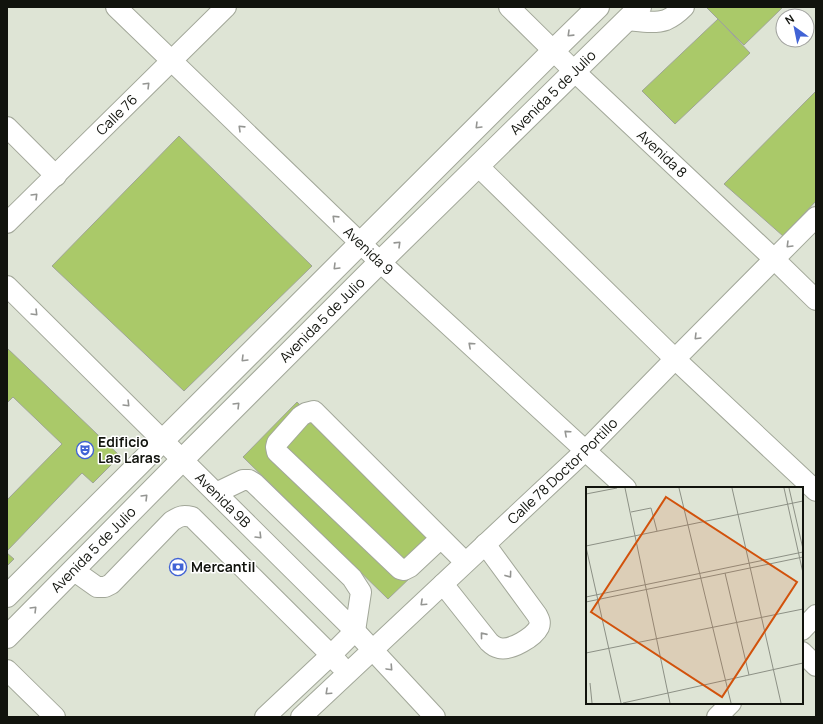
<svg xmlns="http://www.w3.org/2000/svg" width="823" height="724" viewBox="0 0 823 724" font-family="Manrope,sans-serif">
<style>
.building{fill:#aac969;stroke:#9fa596}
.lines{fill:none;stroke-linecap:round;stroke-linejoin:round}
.minor-casing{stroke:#a2a799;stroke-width:22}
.major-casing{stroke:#a2a799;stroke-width:24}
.minor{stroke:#fff;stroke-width:20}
.major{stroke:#fff;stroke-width:22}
.oneway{stroke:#949592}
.labels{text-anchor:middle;stroke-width:3;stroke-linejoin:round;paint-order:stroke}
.street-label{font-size:14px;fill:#11130d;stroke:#fff}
.poi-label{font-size:14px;font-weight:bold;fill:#11130d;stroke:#fff;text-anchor:start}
.inset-road{fill:none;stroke:#8c9085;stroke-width:1}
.view{fill:#d2520c;fill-opacity:0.15;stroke:#d2520c;stroke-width:2}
.inset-edge{fill:none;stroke:#11130d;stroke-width:2}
</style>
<rect width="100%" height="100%" fill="#dee4d5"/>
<path class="building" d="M706,7h77l-39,38z
M718,19l32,34 -75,71 -33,-33z
M816,91v110l-33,35 -59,-52z
M179,136l133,130 -128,125 -132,-125z
M7,348l113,108 -27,27 -11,-10 -75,78v-51l55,-56 -49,-47 -6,6z
M297,402l144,146 -53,51 -145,-142z
M7,553l7,6 -7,7z"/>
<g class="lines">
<g class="minor-casing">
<g id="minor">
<path id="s1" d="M116,7l264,255 246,226"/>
<path id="s2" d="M509,7l65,64 200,188 42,41"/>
<path d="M627,20c12,1 27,4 39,0 7,-3 13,-8 18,-13"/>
<path d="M7,127l49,49"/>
<path d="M478,166l197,193 141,132"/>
<path id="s3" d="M7,223l219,-216"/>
<path id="s4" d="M7,286l348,345 80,86"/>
<path d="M441,538l-31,29 -6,3 -4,-1 -123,-117 -1,-5 1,-4 24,-27 5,-3 8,-2 151,151"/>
<path d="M73,570l24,17h8l6,-3 61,-63c8,-5 11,-6 20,-4l139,138 24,-24 6,-39 -9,-14 -98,-95 -5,-3h-6l-27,13"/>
<path d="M443,584l46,58c3,3 5,5 10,6 12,3 35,-11 40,-21 2,-5 0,-8 -2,-12l-52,-71"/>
<path d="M802,630l14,-15"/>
<path d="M802,652l14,14"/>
<path d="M7,670l48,47"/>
<path d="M265,717l66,-62 9,10"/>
<path id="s5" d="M301,717l285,-267 89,-91 141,-142"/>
<path d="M717,717l14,-14"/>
</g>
</g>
<g class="major-casing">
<g id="major">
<path d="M7,596l546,-545 45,-44"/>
<path id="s6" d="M7,637l176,-178 197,-197 260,-255"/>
</g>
</g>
<use href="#minor" class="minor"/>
<use href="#major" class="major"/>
</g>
<defs><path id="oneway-chevron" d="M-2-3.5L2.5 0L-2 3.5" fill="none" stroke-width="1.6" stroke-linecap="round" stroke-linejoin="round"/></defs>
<g class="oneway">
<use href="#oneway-chevron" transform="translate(570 34) rotate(136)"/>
<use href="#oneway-chevron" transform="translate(147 85) rotate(-45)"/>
<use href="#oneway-chevron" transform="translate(478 126) rotate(135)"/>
<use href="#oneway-chevron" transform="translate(241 128) rotate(-136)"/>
<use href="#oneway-chevron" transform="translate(35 196) rotate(-45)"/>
<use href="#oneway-chevron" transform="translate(335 218) rotate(-136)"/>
<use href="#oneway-chevron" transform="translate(398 244) rotate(-44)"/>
<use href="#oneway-chevron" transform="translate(789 245) rotate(135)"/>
<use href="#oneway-chevron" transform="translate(336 267) rotate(135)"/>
<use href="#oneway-chevron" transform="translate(35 313) rotate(45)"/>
<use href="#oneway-chevron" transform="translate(697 337) rotate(135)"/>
<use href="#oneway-chevron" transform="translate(471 345) rotate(-138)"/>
<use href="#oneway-chevron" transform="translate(244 359) rotate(135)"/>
<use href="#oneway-chevron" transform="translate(127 404) rotate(45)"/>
<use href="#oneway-chevron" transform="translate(237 405) rotate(-45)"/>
<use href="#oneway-chevron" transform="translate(567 433) rotate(-138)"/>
<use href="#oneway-chevron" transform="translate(145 497) rotate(-45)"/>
<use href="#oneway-chevron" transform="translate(259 536) rotate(45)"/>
<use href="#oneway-chevron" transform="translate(509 575) rotate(54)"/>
<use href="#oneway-chevron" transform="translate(423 603) rotate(137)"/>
<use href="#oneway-chevron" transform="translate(34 609) rotate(-45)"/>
<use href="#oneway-chevron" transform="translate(483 635) rotate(-129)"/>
<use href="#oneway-chevron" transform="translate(390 668) rotate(47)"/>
<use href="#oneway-chevron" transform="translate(328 692) rotate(137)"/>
</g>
<defs>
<g id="theatre-ring" transform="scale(0.9)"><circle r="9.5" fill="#fff" stroke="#4163d5" stroke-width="1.5"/><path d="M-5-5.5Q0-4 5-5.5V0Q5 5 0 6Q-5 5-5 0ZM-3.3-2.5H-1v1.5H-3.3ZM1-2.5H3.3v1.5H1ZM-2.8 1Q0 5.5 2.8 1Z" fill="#4163d5"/></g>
<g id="bank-ring" transform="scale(0.9)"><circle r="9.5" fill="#fff" stroke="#4163d5" stroke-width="1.5"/><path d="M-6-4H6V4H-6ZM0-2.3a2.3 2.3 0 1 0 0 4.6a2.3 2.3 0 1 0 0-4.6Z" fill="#4163d5"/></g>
</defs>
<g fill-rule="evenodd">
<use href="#theatre-ring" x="85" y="450"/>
<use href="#bank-ring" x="178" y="567"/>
</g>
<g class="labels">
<g class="street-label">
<text dy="5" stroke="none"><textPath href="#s6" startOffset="771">Avenida 5 de Julio</textPath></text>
<text dy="5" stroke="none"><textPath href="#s3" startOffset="154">Calle 76</textPath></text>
<text dy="5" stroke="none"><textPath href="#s2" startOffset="212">Avenida 8</textPath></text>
<text dy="5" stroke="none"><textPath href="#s1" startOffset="351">Avenida 9</textPath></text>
<text dy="5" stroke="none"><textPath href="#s6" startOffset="447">Avenida 5 de Julio</textPath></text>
<text dy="5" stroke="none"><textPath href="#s5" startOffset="359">Calle 78 Doctor Portillo</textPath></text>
<text dy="5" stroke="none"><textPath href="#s4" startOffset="304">Avenida 9B</textPath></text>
<text dy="5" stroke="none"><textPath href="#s6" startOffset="123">Avenida 5 de Julio</textPath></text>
</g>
<g class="poi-label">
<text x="98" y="447">Edificio<tspan x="98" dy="16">Las Laras</tspan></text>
<text x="191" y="572">Mercantil</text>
</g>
</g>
<g transform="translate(586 487)">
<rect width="217" height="217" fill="#dee4d5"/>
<path class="inset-road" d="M39,1l45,215M93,1l52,215M146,1l49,215M198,1l19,85M203,1l14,61M0,7l31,-6M45,25l20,-4 6,23M0,59l217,-45M0,60l35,156M139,86l24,102M0,110l217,-45M0,115l217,-45M0,166l217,-44M4,196l2,20M37,216l180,-40"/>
<path class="view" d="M80,10l131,85 -75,115 -131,-85z"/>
<rect width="217" height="217" class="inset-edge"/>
</g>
<rect width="823" height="724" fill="none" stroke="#11130d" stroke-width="16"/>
<g transform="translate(795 28) rotate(327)"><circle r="19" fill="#ffffff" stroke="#a0a19e"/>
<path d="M0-3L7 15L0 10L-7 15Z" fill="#4163d5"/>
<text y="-6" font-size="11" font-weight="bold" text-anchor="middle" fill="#11130d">N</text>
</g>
</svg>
